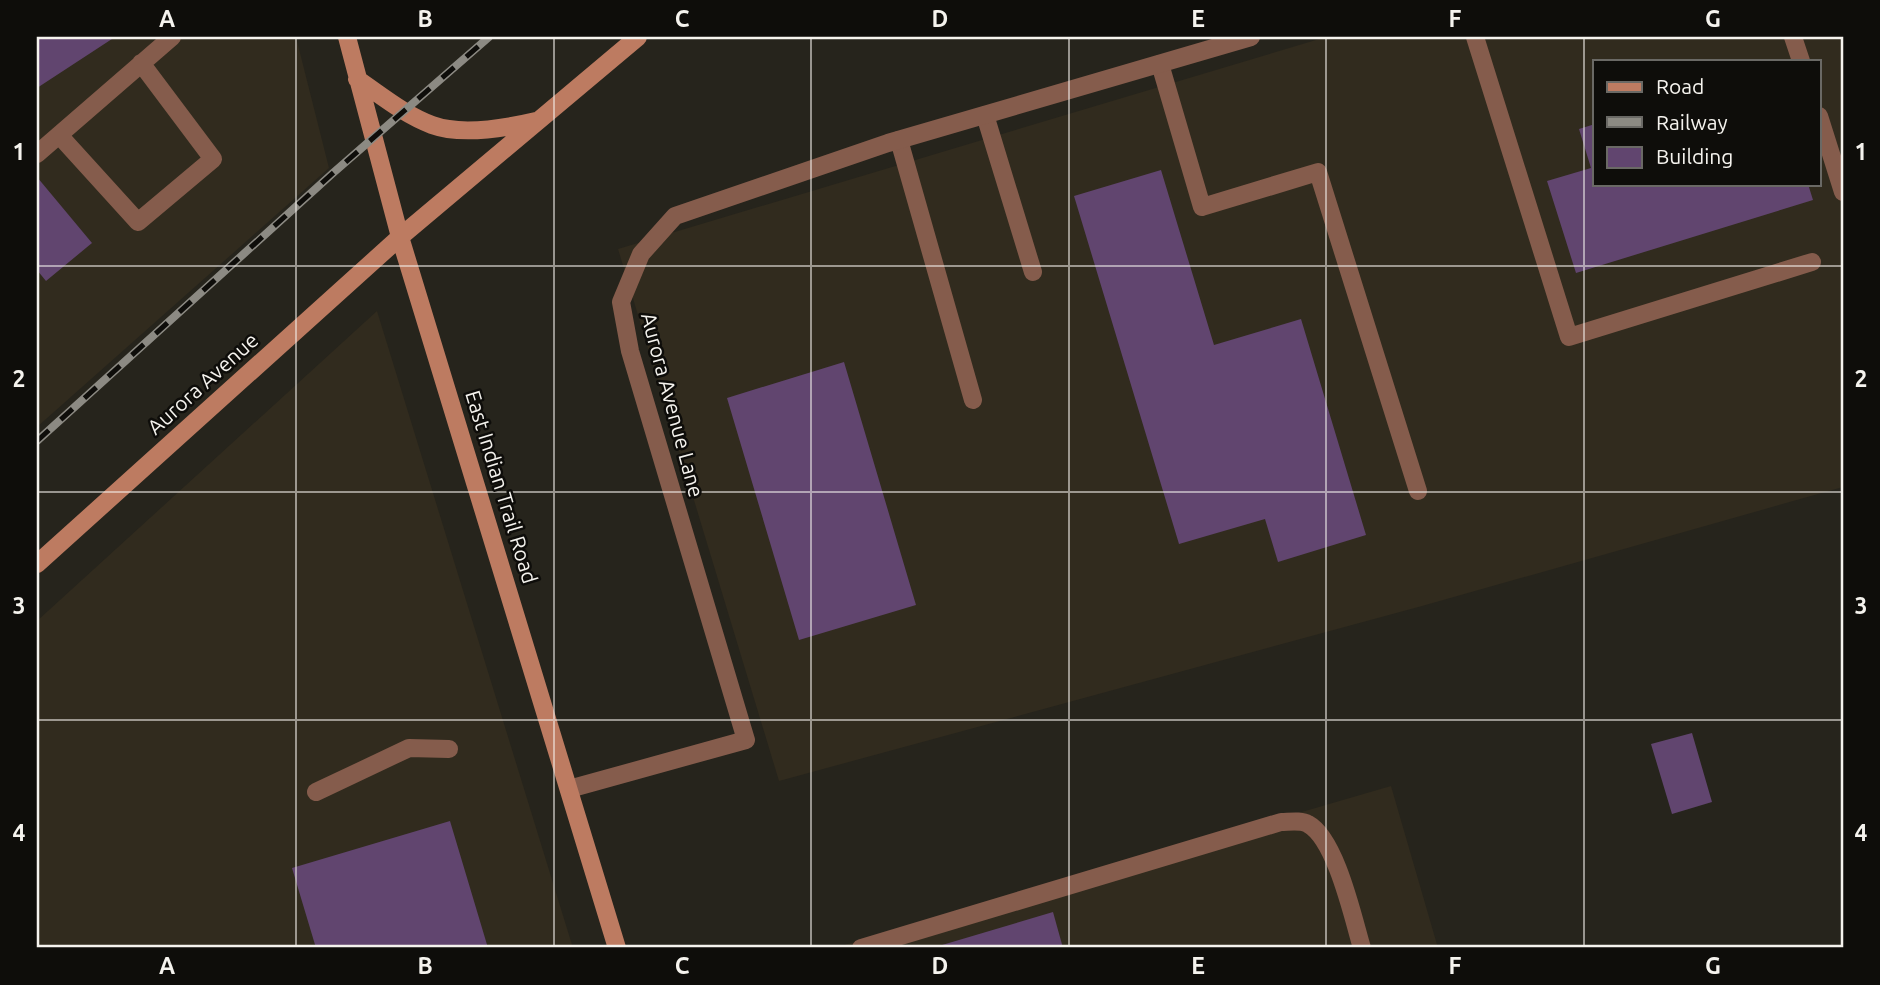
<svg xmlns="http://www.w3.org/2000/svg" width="1880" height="985" viewBox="0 0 1880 985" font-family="Ubuntu,sans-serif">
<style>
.built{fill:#312b1e;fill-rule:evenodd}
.building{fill:#61456f}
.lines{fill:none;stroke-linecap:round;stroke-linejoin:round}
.service{stroke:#855c4c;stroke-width:18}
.minor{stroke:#855c4c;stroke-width:18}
.secondary{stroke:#bd7b61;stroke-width:18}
.rail-casing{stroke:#8c8a83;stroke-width:8}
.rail{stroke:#0e0d0a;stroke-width:5;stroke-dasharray:16;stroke-linecap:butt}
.grid{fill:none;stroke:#f5f3ee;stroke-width:2;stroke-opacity:0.55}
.labels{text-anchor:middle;stroke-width:5;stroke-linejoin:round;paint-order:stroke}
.street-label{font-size:21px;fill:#f5f3ee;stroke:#0e0d0a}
.neatline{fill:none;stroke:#f5f3ee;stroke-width:2.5}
.grid-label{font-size:23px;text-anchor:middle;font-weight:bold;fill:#f5f3ee}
</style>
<rect width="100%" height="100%" fill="#26241c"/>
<path class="built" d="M37,37h259l33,131 -292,259z
M1326,37h517v450l-421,119 -643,175 -161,-532zM1595,61h224v123h-224z
M377,311l196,637h-536v-327z
M1391,786l47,162h-604z"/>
<path class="building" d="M37,37h78l-78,51z
M1595,124v60h213l5,16 -237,73 -29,-92 44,-13 -12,-39z
M1161,170l53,175 87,-26 65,216 -88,27 -13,-43 -86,25 -105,-348z
M37,177l55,66 -46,38 -9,-11z
M844,362l72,243 -117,35 -72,-242z
M1692,733l20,69 -40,12 -21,-70z
M450,821l38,127h-172l-24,-80z
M1053,912l10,36h-131z"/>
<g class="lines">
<path class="service" d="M1475,37l94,300 243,-75
M1793,37l8,24
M1160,64l42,143 116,-35 100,319
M985,115l48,157
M1819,116l24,76
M59,135l79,87 75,-63 -72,-96
M899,140l74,260
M37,154l135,-117
M316,792l93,-44 40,1
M861,948l420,-126c8,0 20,-2 27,2 28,15 45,94 54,124"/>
<path class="minor" d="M569,789l177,-49 -116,-389 -9,-49 20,-48 34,-38 213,-73 363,-106"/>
<path class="secondary" d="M347,37l53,200 217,711
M357,79c25,17 48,36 75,46 30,11 74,3 104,-4
M37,564l363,-327 238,-200"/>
<g class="rail-casing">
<path id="rail" d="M37,441l296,-268 156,-136"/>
</g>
<use href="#rail" class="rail"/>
</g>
<path class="grid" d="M296,37v911M554,37v911M811,37v911M1069,37v911M1326,37v911M1584,37v911M37,266h1806M37,492h1806M37,720h1806"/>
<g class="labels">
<g class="street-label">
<text transform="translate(203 384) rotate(-42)" y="7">Aurora Avenue</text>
<text transform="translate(672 405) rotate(75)" y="7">Aurora Avenue Lane</text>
<text transform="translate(501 487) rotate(73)" y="7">East Indian Trail Road</text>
</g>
</g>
<rect width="1880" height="985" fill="none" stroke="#0e0d0a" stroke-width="77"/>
<rect x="1593" y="60" width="228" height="126" fill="#0e0d0a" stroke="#6a6965" stroke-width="2"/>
<rect x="1607" y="82" width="35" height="10" fill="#bd7b61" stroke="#6a6965" stroke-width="2"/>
<text x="1656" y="94" font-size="21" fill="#f5f3ee">Road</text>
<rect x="1607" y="117" width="35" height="10" fill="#8c8a83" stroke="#6a6965" stroke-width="2"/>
<text x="1656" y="130" font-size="21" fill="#f5f3ee">Railway</text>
<rect x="1607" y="147" width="35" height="21" fill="#61456f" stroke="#6a6965" stroke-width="2"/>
<text x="1656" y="164" font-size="21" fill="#f5f3ee">Building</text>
<rect x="38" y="38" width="1804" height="908" class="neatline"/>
<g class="grid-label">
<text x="167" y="27">A</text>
<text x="425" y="27">B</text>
<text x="682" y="27">C</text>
<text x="940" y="27">D</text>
<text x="1198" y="27">E</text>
<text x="1455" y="27">F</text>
<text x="1713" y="27">G</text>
<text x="19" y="160">1</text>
<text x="1861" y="160">1</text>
<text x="19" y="387">2</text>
<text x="1861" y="387">2</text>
<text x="19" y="614">3</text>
<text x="1861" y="614">3</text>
<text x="19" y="841">4</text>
<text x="1861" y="841">4</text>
<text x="167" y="974">A</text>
<text x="425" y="974">B</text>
<text x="682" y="974">C</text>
<text x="940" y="974">D</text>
<text x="1198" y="974">E</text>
<text x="1455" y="974">F</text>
<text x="1713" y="974">G</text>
</g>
</svg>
